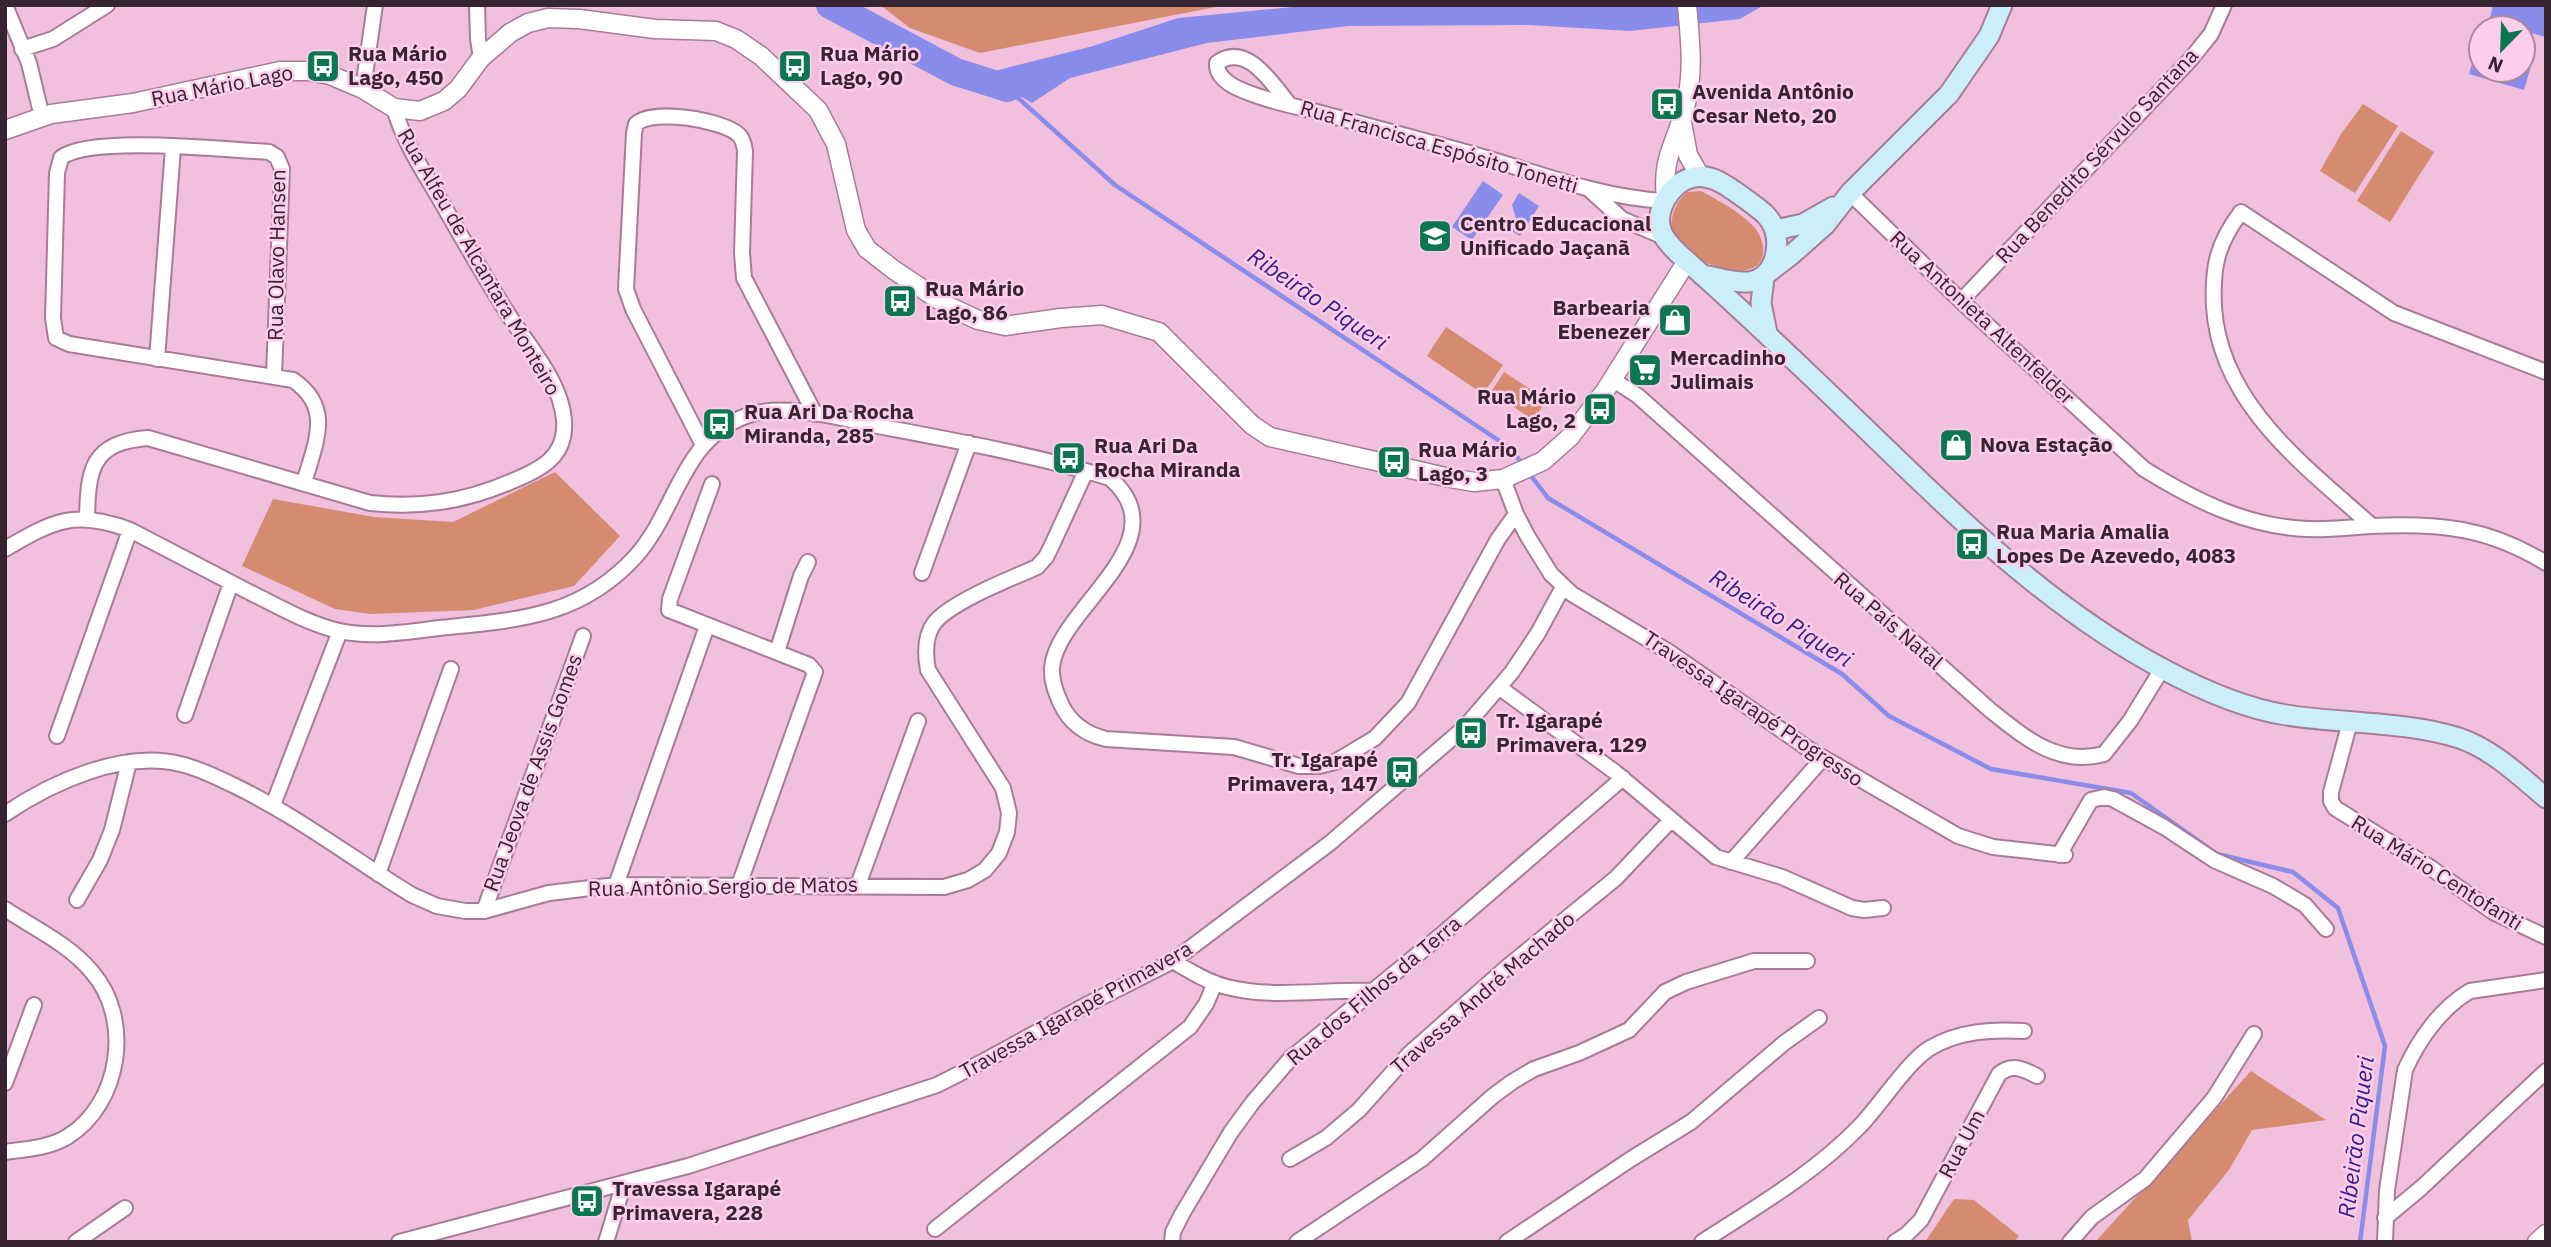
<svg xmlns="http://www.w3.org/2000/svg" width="2551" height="1247" viewBox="0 0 2551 1247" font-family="'IBM Plex Sans',sans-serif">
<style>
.green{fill:#d58b6f}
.water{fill:#8a8ceb}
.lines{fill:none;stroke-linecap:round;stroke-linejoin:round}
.stream{stroke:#8a8ceb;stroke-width:4.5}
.river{stroke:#8a8ceb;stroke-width:28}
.minor-casing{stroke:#a87c97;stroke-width:18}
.tertiary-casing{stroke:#a87c97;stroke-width:21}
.secondary-casing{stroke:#a87c97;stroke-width:23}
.minor{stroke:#fff;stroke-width:14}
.tertiary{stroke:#fff;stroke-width:18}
.secondary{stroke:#cbeffa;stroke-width:19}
.labels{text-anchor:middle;stroke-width:5;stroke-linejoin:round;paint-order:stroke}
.poi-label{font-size:21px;font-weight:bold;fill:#362430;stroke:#fdcdeb;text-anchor:start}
.street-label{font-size:21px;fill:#362430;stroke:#fdcdeb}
.water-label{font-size:23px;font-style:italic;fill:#311c8a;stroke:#fdcdeb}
</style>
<rect width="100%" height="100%" fill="#f0c0dd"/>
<path class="green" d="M880,5h346l-246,48 -70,-25z
M2363,104l35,22 -43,67 -35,-22 21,-37z
M2401,131l33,21 -44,70 -33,-21z
M1701,191c18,10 40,21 54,37 5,6 9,17 8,25 -3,28 -45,16 -61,8 -12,-6 -22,-20 -31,-30 0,-16 4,-28 16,-39z
M1446,327l57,38 -20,29 -56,-38z
M1504,372l43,28 -14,20 -42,-28z
M555,472l65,64 -46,50 -100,24 -104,4 -35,-5 -93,-43 31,-67 101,18 79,5z
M2251,1071l75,49 -74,10 -23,40 -41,50 4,22h-97z
M1954,1199l20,1 45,36 -5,6h-89z"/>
<path class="water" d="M1313,5h451l-24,14 -110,12 -101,-6 -181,1 -141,17 -137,35 -38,25 -49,-29 110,-28 85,-28z
M2493,5h53v32l-23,-6v-3h-11l-23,-6z
M2478,43l3,1v26h42v-14l10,3 -9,31 -55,-16z
M1483,181l20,14 -31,45 -20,-13z
M1519,193l20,13 -19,30 -10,-6 6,-12 -4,-13z"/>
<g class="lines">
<path class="stream" d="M1007,88l108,97 395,263 13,17
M1528,472l20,26 294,176 47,42 102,53 140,24 86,61 76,18 45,36 47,138 -25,196"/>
<path class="river" d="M830,5l126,67 51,16 36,-15"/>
<g class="minor-casing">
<path id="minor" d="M5,5l24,58 13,54
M477,5l1,34 3,19
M22,49l31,-10 54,-34
M363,89l12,-84
M1289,104c-16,-19 -42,-63 -72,-41 -1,11 9,19 18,24 25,12 55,18 82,25 48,13 96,26 145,39 67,18 132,46 202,50
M1591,191l31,28 42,18
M1850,193l111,108 183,168c50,31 103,58 164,60 21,1 43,-2 64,-3 67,-3 115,1 174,37
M1961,301l229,-241 21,-26 13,-29
M157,359l16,-211
M274,375l8,-206 -5,-12 -8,-5c-41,-2 -180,-17 -208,6l-4,15 -4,145 3,20 13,6 224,36c41,28 22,63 11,103
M1612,379l26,17 352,314c34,27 68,57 114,44l26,-33 32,-52
M703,445l-70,-136 -7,-20 8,-156 2,-9c17,-16 87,-4 103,11 4,4 5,10 6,16l-3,102 2,25 71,136
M1503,479l13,35 12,23 23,37 21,20 97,58 141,98 148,86 35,11 72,8
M712,484l-42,115 -1,11 140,55 6,7 -76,213
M87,519c1,-49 4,-77 61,-81l222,65c50,5 94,-1 140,-21 30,-12 57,-25 54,-62 -3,-38 -34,-72 -54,-103 -24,-37 -46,-76 -68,-114 -18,-31 -38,-60 -48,-95
M2372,526c-67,-60 -152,-122 -158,-219 -2,-40 3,-63 27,-95l153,101 152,59
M5,549c48,-28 70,-40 125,-19 41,21 82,43 123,64 28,14 56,30 86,37 33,7 68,1 100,-3 77,-8 141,-10 197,-72 41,-46 45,-116 110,-140 40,-15 101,4 142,12 74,14 150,28 222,50 73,64 -54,131 -58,190 -1,13 4,25 9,36 9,19 24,30 45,35l128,8 65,19h20l16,-4 40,-24 33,-35 90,-164 18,-25
M922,573l47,-130
M777,652l24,-76 7,-14
M1500,688l115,84 101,85 66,20 70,31 12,2 19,-2
M185,715l46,-132
M2350,722l-19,70v9l4,7 96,60 62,44 53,25
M57,736l73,-206
M273,805l67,-174
M5,814c47,-32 118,-64 175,-50 19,4 38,14 55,22 62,30 118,73 177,109l25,11 28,5h19l65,-18 67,-8 328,2 24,-7 17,-10 14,-17 8,-21 2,-19 -6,-25 -75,-118c-3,-16 -4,-34 7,-48 18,-21 75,-43 102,-55l9,-10 6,-12 34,-74
M2059,855l32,-55 13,-3 9,2 51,28 50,33 59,26 32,19 21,24
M1731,862l92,-104
M378,874l73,-205
M616,885l91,-259
M858,885l60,-164
M77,900l23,-40 12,-30 17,-68
M5,909c29,19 65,36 87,63 41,47 29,132 -25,165 -18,11 -41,12 -62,15
M484,911l99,-275
M1173,961c17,10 34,21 54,26 46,12 98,2 146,4
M5,1083l29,-78
M1290,1159l36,-21 33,-28 50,-56 97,-86 110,-90 55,-58
M2385,1218l36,-30 125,-117
M935,1229l255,-202 16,-23 9,-21
M76,1242l49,-34
M399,1242l289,-76 249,-81 51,-26 100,-55 85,-43 157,-118 134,-115 48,-56 26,-39 25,-46
M606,1242l18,-59
M1172,1242l1,-10 9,-18 49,-82 22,-30 38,-44 149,-122 183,-158
M1297,1242l125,-83 71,-63 19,-14 22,-13 45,-16 50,-23 36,-38 21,-10 68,-21h53
M1507,1242l124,-83 60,-37 93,-79 35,-25
M1702,1242c54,-35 111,-68 156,-114 22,-22 48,-65 72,-80 29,-17 62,-19 94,-17
M1895,1242l11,-7 15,-15 78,-146c13,-11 24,-5 38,2
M2070,1242l22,-25 53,-38 69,-81 40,-64
M2385,1242l2,-52 18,-120c14,-31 36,-62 65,-79l76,-11"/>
</g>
<g class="tertiary-casing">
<path id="tertiary" d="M1682,123l6,32 12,21
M5,130l46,-16 82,-11 147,-32h27l23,4 33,14 31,19 26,3 24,-10 14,-12 23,-31 13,-11 16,-14 18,-10 20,-5 31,1 76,10 61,2 20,8 25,17 57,54 18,34 20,86 11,19 27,21 54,36 30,14 27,6 56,-8 41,-3 57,17 93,93 18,12 180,41 24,4 29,-3 40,-18 27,-24 35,-46 82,-130
M1666,197c-5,-41 12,-56 20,-94 8,-32 4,-65 1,-98
M2537,1242l9,-8"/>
</g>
<g class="secondary-casing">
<path id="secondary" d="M1775,230l28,-6 30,-17
M1769,272l22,-17 34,-30 25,-32 99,-99 40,-58 13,-31
M1702,275c26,4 58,19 71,-12 4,-10 5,-21 2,-32 -4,-15 -16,-22 -28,-31 -13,-9 -27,-21 -42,-23 -26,-4 -49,25 -45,49 2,11 10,19 18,27 64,57 127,117 189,177 91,88 183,179 296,239 39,21 80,39 123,46 57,9 118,6 173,23 33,11 61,38 87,60
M1764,278l-3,25 6,30"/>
</g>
<use href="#minor" class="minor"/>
<use href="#tertiary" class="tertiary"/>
<use href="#secondary" class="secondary"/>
</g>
<defs>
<g id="bus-square" transform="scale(1.75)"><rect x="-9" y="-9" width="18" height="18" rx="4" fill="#0b764f" stroke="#fdcdeb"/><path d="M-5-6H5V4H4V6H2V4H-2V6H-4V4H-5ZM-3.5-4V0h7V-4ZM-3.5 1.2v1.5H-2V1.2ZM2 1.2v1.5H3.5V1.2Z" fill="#fff"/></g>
<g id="school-square" transform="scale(1.75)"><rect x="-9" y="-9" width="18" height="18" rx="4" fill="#0b764f" stroke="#fdcdeb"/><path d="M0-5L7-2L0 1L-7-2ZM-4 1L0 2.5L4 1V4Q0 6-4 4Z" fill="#fff"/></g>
<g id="shop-square" transform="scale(1.75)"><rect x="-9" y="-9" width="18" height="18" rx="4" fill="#0b764f" stroke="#fdcdeb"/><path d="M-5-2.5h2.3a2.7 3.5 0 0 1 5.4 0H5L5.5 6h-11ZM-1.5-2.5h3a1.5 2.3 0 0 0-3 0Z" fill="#fff"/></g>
<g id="supermarket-square" transform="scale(1.75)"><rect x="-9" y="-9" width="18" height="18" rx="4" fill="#0b764f" stroke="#fdcdeb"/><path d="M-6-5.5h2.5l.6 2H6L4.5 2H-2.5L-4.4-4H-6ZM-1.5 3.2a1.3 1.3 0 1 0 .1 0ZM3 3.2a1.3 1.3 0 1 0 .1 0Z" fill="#fff"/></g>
</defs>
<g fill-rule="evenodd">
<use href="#bus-square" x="323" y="66"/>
<use href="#bus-square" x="795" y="66"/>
<use href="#bus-square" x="1667" y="104"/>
<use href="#school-square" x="1435" y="236"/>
<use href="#bus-square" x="900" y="301"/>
<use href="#shop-square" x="1675" y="320"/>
<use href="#supermarket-square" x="1645" y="370"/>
<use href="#bus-square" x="1600" y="409"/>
<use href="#bus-square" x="719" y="424"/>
<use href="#shop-square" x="1956" y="445"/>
<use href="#bus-square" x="1069" y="458"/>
<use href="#bus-square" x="1394" y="462"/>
<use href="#bus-square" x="1972" y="544"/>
<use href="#bus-square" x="1471" y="733"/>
<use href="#bus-square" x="1402" y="772"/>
<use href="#bus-square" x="587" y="1201"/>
</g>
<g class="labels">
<g class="poi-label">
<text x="348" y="61">Rua Mário<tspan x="348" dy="24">Lago, 450</tspan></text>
<text x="820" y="61">Rua Mário<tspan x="820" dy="24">Lago, 90</tspan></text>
<text x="1692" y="99">Avenida Antônio<tspan x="1692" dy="24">Cesar Neto, 20</tspan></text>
<text x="1460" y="231">Centro Educacional<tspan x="1460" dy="24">Unificado Jaçanã</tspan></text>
<text x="925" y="296">Rua Mário<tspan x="925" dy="24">Lago, 86</tspan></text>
<text x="1650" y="315" text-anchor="end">Barbearia<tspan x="1650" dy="24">Ebenezer</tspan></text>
<text x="1670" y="365">Mercadinho<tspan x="1670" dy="24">Julimais</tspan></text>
<text x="1576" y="404" text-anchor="end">Rua Mário<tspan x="1576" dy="24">Lago, 2</tspan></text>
<text x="744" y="419">Rua Ari Da Rocha<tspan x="744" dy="24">Miranda, 285</tspan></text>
<text x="1980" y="452">Nova Estação</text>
<text x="1094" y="453">Rua Ari Da<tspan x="1094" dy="24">Rocha Miranda</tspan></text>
<text x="1418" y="457">Rua Mário<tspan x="1418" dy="24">Lago, 3</tspan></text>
<text x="1996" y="539">Rua Maria Amalia<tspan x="1996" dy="24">Lopes De Azevedo, 4083</tspan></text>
<text x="1496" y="728">Tr. Igarapé<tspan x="1496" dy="24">Primavera, 129</tspan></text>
<text x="1378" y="767" text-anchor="end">Tr. Igarapé<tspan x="1378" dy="24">Primavera, 147</tspan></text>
<text x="612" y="1196">Travessa Igarapé<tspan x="612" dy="24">Primavera, 228</tspan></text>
</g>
<g class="street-label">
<text transform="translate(222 86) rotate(-11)" y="7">Rua Mário Lago</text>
<text transform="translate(1439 147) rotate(16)" y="7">Rua Francisca Espósito Tonetti</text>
<text transform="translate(2097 156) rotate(-47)" y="7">Rua Benedito Sérvulo Santana</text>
<text transform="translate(277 255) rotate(-89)" y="7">Rua Olavo Hansen</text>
<text transform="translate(479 262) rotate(60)" y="7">Rua Alfeu de Alcantara Monteiro</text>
<text transform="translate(1982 318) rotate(43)" y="7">Rua Antonieta Altenfelder</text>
<text transform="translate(1888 621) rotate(41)" y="7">Rua País Natal</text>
<text transform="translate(1753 709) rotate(34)" y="7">Travessa Igarapé Progresso</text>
<text transform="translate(533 773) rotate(-70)" y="7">Rua Jeova de Assis Gomes</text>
<text transform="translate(2437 873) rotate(32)" y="7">Rua Mário Centofanti</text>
<text transform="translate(723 887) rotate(-1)" y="7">Rua Antônio Sergio de Matos</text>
<text transform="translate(1374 991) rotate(-40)" y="7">Rua dos Filhos da Terra</text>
<text transform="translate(1483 993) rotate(-41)" y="7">Travessa André Machado</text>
<text transform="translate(1076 1010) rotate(-29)" y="7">Travessa Igarapé Primavera</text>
<text transform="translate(1962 1144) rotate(-62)" y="7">Rua Um</text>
</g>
<g class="water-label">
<text transform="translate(1318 299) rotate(34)" y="8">Ribeirão Piqueri</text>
<text transform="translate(1781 618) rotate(32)" y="8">Ribeirão Piqueri</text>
<text transform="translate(2356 1137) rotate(-83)" y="8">Ribeirão Piqueri</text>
</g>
</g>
<rect width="2551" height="1247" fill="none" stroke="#362430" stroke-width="14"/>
<g transform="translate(2502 49) rotate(203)"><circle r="33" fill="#fdcdeb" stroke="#ad89a0" stroke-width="2"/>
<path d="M0-5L12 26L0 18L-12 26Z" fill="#0b764f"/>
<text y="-10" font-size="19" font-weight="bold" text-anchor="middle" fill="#362430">N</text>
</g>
</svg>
